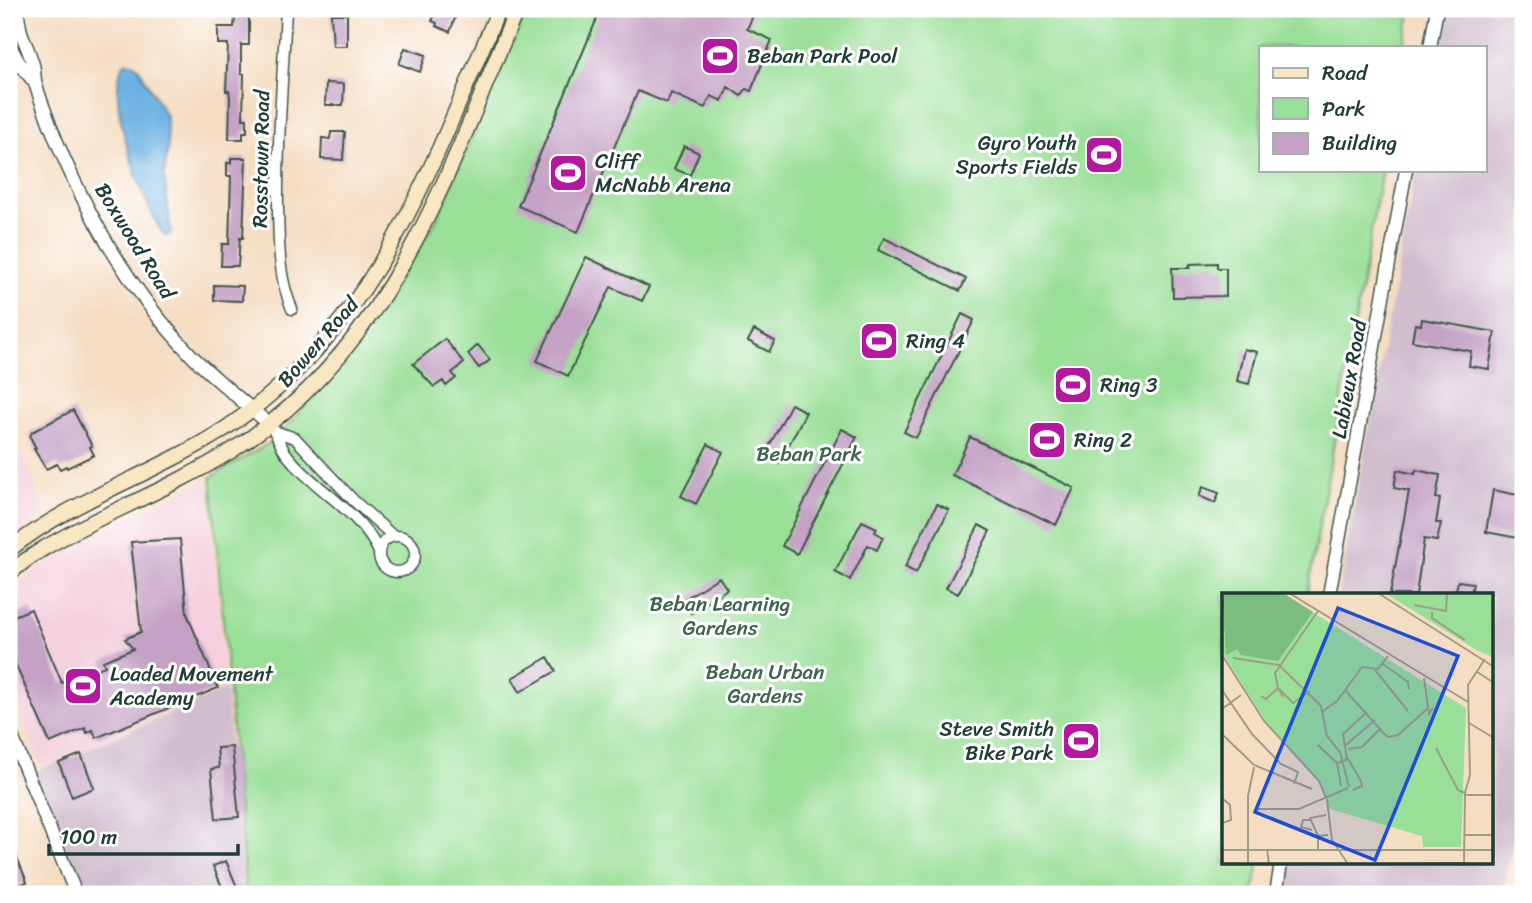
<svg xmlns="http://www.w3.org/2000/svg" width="1532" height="903" viewBox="0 0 1532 903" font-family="Sriracha,sans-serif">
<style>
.built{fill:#f4cfdd}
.industrial{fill:#d0bdcd}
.green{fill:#9adf97;stroke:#5c8e66;stroke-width:2}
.water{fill:#6bb0e1;stroke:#45768a;stroke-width:2}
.building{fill:#c5a2c5}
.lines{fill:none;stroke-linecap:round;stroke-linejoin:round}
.minor-casing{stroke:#3f5549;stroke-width:13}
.tertiary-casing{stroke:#3f5549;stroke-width:15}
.secondary-casing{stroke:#3f5549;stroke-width:17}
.minor{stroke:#fff;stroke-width:10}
.tertiary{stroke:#fff;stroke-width:12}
.secondary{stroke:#f9e7c3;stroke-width:14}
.labels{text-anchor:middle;stroke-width:6;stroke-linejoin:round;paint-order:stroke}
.poi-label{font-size:21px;fill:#1f3d34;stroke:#fff;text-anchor:start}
.street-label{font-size:21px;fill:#1f3d34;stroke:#fff}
.park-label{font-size:21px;fill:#3e664d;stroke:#fff}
.inset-road{fill:none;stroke:#9f9d89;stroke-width:2}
.view{fill:#1d4ed8;fill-opacity:0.15;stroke:#1d4ed8;stroke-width:3.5}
.inset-edge{fill:none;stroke:#1f3d34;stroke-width:3.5}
</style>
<rect width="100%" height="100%" fill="#fff"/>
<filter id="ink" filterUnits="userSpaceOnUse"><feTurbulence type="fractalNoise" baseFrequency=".0143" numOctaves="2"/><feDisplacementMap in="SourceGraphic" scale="14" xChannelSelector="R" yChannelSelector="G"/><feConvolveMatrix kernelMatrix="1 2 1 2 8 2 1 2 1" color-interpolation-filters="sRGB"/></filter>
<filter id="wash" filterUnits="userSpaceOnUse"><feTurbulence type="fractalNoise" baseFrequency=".00686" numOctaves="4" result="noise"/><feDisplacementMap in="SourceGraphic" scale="28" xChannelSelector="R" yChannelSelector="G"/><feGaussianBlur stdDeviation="1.57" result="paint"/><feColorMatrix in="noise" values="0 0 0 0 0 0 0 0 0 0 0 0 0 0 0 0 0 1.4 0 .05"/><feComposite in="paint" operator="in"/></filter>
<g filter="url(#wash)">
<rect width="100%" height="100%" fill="#f5ddc2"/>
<path class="built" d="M21,453l25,60 -37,28v-83z
M207,478l18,209 -183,80 -33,-82v-91l39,-36z"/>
<path class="industrial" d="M1446,9h77v776l-20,109h-219l6,-31h202v-268h-154l78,-425h69v-123h-46z
M226,689l17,205h-161l-50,-121z"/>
<path class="green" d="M527,9h884l-7,38h-143v123h121l-75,425h-83v268h35l-6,31h-1007l-35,-417 67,-39 78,-94 79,-121z"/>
<path class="water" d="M125,63h8l5,4 28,49 2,32 -4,27 7,58 -2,2h-5c-20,-29 -63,-142 -39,-172z"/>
<g id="blocks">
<path class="building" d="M437,9h12l8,3 -7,20 -14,-6 1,-3 -5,-2z
M601,9h155l-9,20 25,11 -21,51 -5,-2 -5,7 -13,-9 -6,14 -11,-5 -6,12 -34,-15 -4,10 -29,-12 -60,141 -60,-26z
M331,14h16v32h-14z
M235,17h14v28h-8v29h3l-1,45h4v13h-4v7h-14l1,-42 -1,-6h-3l2,-47h-10v-17h16z
M405,48l21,7 -6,17 -21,-8z
M326,83l18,1 -1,21h-18z
M331,132h14l-2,28 -22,-1 1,-21 8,1z
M684,146l15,7 -9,22 -16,-6z
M231,158h15l-3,80h-3l-2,28h-17l1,-22h7l2,-68h-4v-13h4z
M884,238l82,41 -6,12 -82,-41z
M586,257l63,30 -7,14 -31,-14 -43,89 -31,-15z
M1217,263v5h9v28l-53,1 -1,-29h18v-4z
M214,285l29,1 -1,15 -28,-1z
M962,314l12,6 -58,118 -12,-6z
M1422,319l73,13 -6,37 -20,-3 2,-15 -59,-10 3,-17 6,1z
M754,330l21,11 -6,11 -21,-11z
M445,339l19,24 -12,10 4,5 -10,8 -3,-5 -9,6 -21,-23z
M478,345l12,15 -11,8 -11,-14z
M1244,349l13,3 -8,32 -12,-3z
M791,404l15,8 -27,52 -15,-8z
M73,410l19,36 -2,1 4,8 -27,13 -1,-2 -6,3 -3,-5 -11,5 -12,-20 2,-1 -6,-11 2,-5z
M842,429l15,8 -60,117 -15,-8z
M970,437l104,51 -18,37 -104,-50z
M708,444l15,8 -27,52 -15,-8z
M1397,470l18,4 1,-4 24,5 -4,23 4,1 -4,24h5l-4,18 -13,-2 -8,56h-26l19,-104 -15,-3z
M1203,487l16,6 -4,10 -16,-7z
M1493,490l30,6v43l-37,-7z
M937,504l12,6 -33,63 -11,-6z
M862,521l15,7 -2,4 8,5 -6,13 -9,-5 -18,35 -15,-8z
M979,525l11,6 -32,63 -12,-6z
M180,539l7,75 31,74 -122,50 -3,-8 -6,3 -2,-5 -35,15 -41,-93v-32l22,-9 31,74 43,-17 -2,-5 30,-12 -8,-10 16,-7 -10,-90z
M719,577l8,12 -36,24 -8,-13z
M1458,581l15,2 -2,12h-16z
M548,657l8,14 -36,21 -8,-14z
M232,747l7,70 -23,2 -5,-50 8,-1 -2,-20z
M81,754l13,34 -22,9 -13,-34z
M9,838l18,44 -13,5 -5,-14z
M226,861l14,33h-15l-12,-28z"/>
</g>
</g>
<g filter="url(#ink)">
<use href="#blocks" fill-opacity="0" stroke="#3f5549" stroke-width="2"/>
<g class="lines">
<g class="minor-casing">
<path id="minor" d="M286,9c-3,66 -9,133 -8,199 1,35 0,68 14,101
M269,424c9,10 9,18 16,28 27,37 75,58 94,100
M277,432l18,6 58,62 40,36
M379 554a18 18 0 1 1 36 0a18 18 0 1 1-36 0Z"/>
</g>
<g class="tertiary-casing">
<path id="tertiary" d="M18,9c0,26 9,33 15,56 2,7 1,14 3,21 33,98 85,196 157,271 24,24 51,45 76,67
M9,44l12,22 14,17
M1430,47l7,-38
M1329,595l77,-425
M9,729l67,165
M1276,894l5,-31"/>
</g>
<g class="secondary-casing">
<path id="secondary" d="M9,550c65,-52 147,-76 217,-122 152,-101 204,-260 273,-419
M9,574c25,-23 55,-37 85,-53 46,-22 94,-43 137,-70 162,-102 215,-276 286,-442"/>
</g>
<use href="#minor" class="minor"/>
<use href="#tertiary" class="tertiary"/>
<use href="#secondary" class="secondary"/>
</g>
</g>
<defs>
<g id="stadium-square" transform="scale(2.0125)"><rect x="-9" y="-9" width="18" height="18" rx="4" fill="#b5179e" stroke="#fff"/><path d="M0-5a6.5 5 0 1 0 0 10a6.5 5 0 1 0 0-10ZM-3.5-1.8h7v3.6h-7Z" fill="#fff"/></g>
</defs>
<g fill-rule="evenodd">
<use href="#stadium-square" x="720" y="56"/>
<use href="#stadium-square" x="1104" y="155"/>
<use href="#stadium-square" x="568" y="173"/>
<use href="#stadium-square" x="879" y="341"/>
<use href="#stadium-square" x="1073" y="385"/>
<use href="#stadium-square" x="1047" y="440"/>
<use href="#stadium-square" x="83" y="686"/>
<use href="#stadium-square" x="1081" y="741"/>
</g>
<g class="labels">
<g class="poi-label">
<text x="747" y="63">Beban Park Pool</text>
<text x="1077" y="150" text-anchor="end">Gyro Youth<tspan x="1077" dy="24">Sports Fields</tspan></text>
<text x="595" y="168">Cliff<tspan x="595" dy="24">McNabb Arena</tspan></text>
<text x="906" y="348">Ring 4</text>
<text x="1100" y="392">Ring 3</text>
<text x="1074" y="447">Ring 2</text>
<text x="110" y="681">Loaded Movement<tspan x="110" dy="24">Academy</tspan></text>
<text x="1054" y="736" text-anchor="end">Steve Smith<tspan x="1054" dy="24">Bike Park</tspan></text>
</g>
<g class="street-label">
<text transform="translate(261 159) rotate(-89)" y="7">Rosstown Road</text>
<text transform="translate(135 241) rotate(58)" y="7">Boxwood Road</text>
<text transform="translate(318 342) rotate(-49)" y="7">Bowen Road</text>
<text transform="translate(1349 379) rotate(-80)" y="7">Labieux Road</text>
</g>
<g class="park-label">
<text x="809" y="461">Beban Park</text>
<text x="720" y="611">Beban Learning<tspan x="720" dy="24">Gardens</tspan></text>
<text x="765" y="679">Beban Urban<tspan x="765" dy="24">Gardens</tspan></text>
</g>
</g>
<g transform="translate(1222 593)">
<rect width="271" height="271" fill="#f5ddc2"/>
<path d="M0,0h60l184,115 -5,139h-38l-1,-11 -92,-27 -10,-26 -53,-59 -45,-72zM163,0h108v64l-15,-6z" fill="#9adf97"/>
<path d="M0,0h61l30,19 -35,49 -37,-6 -4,-6 -11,6z" fill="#7bbe80"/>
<path class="inset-road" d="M67,0l179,109M156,0l116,74M192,12l32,6 1,-18M210,19v6l33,22M0,62l42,66 55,60 8,19 5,40 16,24M11,65l46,7 42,41 6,30 13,16 9,35M161,71l25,18 1,7M153,77l33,41M254,78l18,12M202,85l5,36 4,-6M0,97l30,44 29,30 17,8 -4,12M123,97l35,39 -18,18 -14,2M88,98l-17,12 -15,-15 -3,-15 43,-62M39,103l5,3 12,-11 5,9M0,116l19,-14M101,118l14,-10 25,-34 16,2 10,-13M247,130l25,15M158,137l8,7 10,-2 30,-27M0,141l32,31 58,24M96,152l19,18M124,152l29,-25M214,155l22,42 7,3M125,166l-4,-25 24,-22M119,193l-4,-23 11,-4 13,22 1,5 -9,4M243,202h29M0,205l8,7 1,15 -9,3M34,216h43l49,-21M88,227h-7l-2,7 11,3M243,242h29M96,243l-8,-18 16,-3M45,256l2,15h58M0,257h272M96,257v-14l10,-1M26,271v-68l6,-29M180,271l62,-1M242,271l1,-71 5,-18 -2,-90 17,-26"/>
<path class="view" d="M116,15l120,48 -83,204 -120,-48z"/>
<rect width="271" height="271" class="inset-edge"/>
</g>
<rect width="1532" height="903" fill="none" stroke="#fff" stroke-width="35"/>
<rect x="1259" y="46" width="228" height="126" fill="#ffffff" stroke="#a5b1ae" stroke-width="2"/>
<rect x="1273" y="68" width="35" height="10" fill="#f9e7c3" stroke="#a5b1ae" stroke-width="2"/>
<text x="1322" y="80" font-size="21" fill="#1f3d34">Road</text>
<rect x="1273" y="98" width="35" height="21" fill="#9adf97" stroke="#a5b1ae" stroke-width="2"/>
<text x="1322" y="116" font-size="21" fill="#1f3d34">Park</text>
<rect x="1273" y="133" width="35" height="21" fill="#c5a2c5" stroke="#a5b1ae" stroke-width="2"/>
<text x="1322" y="150" font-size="21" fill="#1f3d34">Building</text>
<path d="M49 844v10h189v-10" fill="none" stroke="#1f3d34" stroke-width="3.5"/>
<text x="60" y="844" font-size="21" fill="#1f3d34" stroke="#ffffff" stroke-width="5" paint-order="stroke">100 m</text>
</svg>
